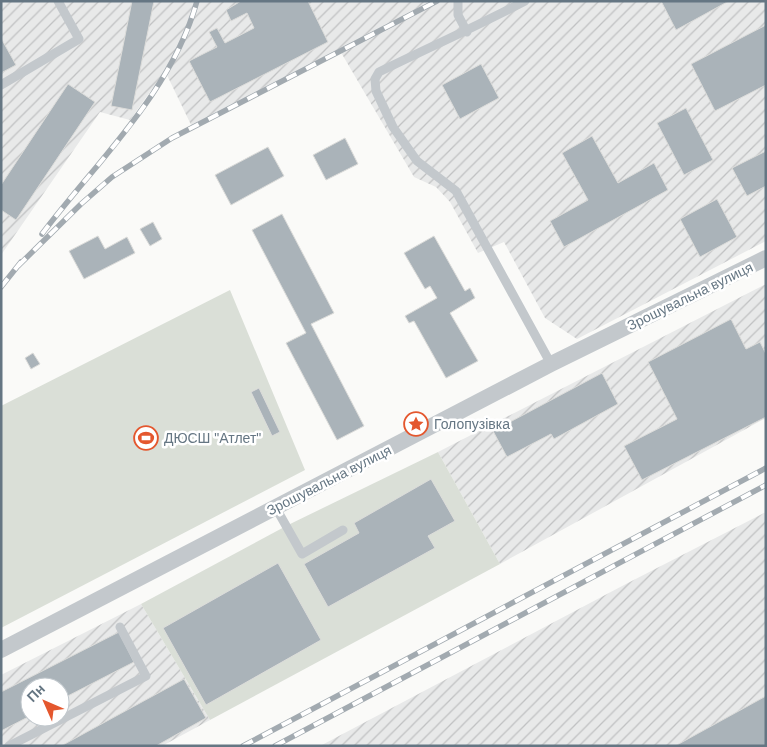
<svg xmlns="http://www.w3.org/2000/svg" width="767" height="747" viewBox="0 0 767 747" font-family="Helvetica,sans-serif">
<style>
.industrial{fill:url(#industrial-furrows);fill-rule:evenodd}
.pitch{fill:#dadfd7}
.building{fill:#aab3b9;stroke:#dcdcda}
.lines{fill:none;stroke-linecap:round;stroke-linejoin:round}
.service{stroke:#c3c8cc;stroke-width:9}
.minor{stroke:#c3c8cc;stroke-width:16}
.rail-casing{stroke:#a2aab0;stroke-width:5.5}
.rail{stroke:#fff;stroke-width:4;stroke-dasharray:11;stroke-linecap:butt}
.labels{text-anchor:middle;stroke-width:5;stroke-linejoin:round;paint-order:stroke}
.street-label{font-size:14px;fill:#657683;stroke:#fff}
.poi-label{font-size:14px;fill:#657683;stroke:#fff;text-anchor:start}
</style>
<defs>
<pattern id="industrial-furrows" width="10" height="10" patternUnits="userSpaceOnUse" patternTransform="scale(1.25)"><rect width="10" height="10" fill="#e8e9e9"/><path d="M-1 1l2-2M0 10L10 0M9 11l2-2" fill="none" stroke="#c0c1c2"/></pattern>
</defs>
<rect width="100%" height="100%" fill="#fafaf8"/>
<path class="industrial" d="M1,1h765v240l-189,98 -32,-21 -41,-76 -26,11 -28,-51 -14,-15 -22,-10 -75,-128 -146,80 -28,-58 -35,49 -30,-8 -99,143z
M766,284v134l-266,146 -62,-112z
M766,512v234h-446l304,-161z
M141,604l69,116 -48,26h-161v-71zM30,687h30v30h-30z"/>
<path class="pitch" d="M230,290l75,180 -304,158v-222z
M438,452l62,112 -290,156 -69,-116 147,-79z"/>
<path class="building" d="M132,1h22l-22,109 -21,-4z
M241,1h67l20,41 -118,60 -21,-41 28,-14 -8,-15 8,-4 8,15 29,-15 -7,-15 -16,8 -5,-11z
M661,1h68l-53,29z
M766,25v60l-51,26 -24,-47z
M1,38l15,27 -15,8z
M481,64l18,34 -39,21 -18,-34z
M68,84l27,18 -79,118 -15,-10v-25z
M686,108l27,52 -29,15 -27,-52z
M592,136l26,47 36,-20 14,27 -104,57 -14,-26 38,-21 -26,-47z
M345,138l13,26 -32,16 -13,-25z
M268,147l16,29 -53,29 -16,-30z
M766,151v35l-19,10 -15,-28z
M717,199l20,38 -37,20 -20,-38z
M282,214l52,99 -23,11 53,102 -27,14 -51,-97 20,-10 -54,-103z
M153,222l9,17 -12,7 -10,-17z
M98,236l7,13 22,-12 8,16 -51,26 -15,-28z
M434,236l31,55 5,-3 5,10 -25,15 28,48 -32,17 -32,-57 -5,2 -4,-7 32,-18 -7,-12 -5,3 -21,-36z
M731,319l15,30 14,-7 6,12v63l-124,63 -18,-34 53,-27 -29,-57z
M33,353l7,11 -9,5 -6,-11z
M602,373l16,31 -64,35 -3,-5 -44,23 -14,-26z
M259,388l21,44 -8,4 -21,-44z
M431,479l24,42 -27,15 7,12 -107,59 -24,-43 55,-31 -5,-10z
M278,563l43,77 -115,65 -43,-77z
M119,632l15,30 -74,38v-13h-30v29l-29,15v-39z
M184,679l22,39 -50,28h-95z
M766,696v50h-91z"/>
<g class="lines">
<path class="service" d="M458,1v14l9,17
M525,1c-48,25 -97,47 -146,71l-4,7 1,12 17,36 24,34 39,30 95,173
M1,85l78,-46 -21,-38
M276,508l26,46 41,-24
M9,746l137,-70 -26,-49"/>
<path class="minor" d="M1,650l550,-286 215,-106"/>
<g class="rail-casing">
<path id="rail" d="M42,234c55,-73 130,-142 155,-233
M18,266l63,-62 31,-27 60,-39 265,-137
M1,287l20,-25
M243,746l523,-278
M275,746l491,-261"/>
</g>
<use href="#rail" class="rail"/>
</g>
<defs>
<g id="sight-ring" transform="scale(1.25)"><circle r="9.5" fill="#fff" stroke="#e4572e" stroke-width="1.5"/><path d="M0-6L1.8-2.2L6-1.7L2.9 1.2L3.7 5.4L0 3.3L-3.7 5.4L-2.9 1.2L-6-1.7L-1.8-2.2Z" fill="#e4572e"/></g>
<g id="stadium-ring" transform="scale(1.25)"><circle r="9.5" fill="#fff" stroke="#e4572e" stroke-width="1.5"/><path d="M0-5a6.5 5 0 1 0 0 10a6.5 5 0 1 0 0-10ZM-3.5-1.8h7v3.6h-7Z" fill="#e4572e"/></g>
</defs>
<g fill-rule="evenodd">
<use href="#sight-ring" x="416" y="424"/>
<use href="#stadium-ring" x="146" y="438"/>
</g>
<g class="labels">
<g class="street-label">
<text transform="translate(690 296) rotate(-26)" y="5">Зрошувальна вулиця</text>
<text transform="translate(329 480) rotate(-27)" y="5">Зрошувальна вулиця</text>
</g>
<g class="poi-label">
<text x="434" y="429">Голопузівка</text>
<text x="164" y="443">ДЮСШ "Атлет"</text>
</g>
</g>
<rect width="767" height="747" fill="none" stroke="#657683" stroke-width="5"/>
<g transform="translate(45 702) rotate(315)"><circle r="24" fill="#ffffff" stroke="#c1c8cd"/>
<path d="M0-4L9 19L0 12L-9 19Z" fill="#e4572e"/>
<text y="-8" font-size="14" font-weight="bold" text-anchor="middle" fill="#657683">Пн</text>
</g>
</svg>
